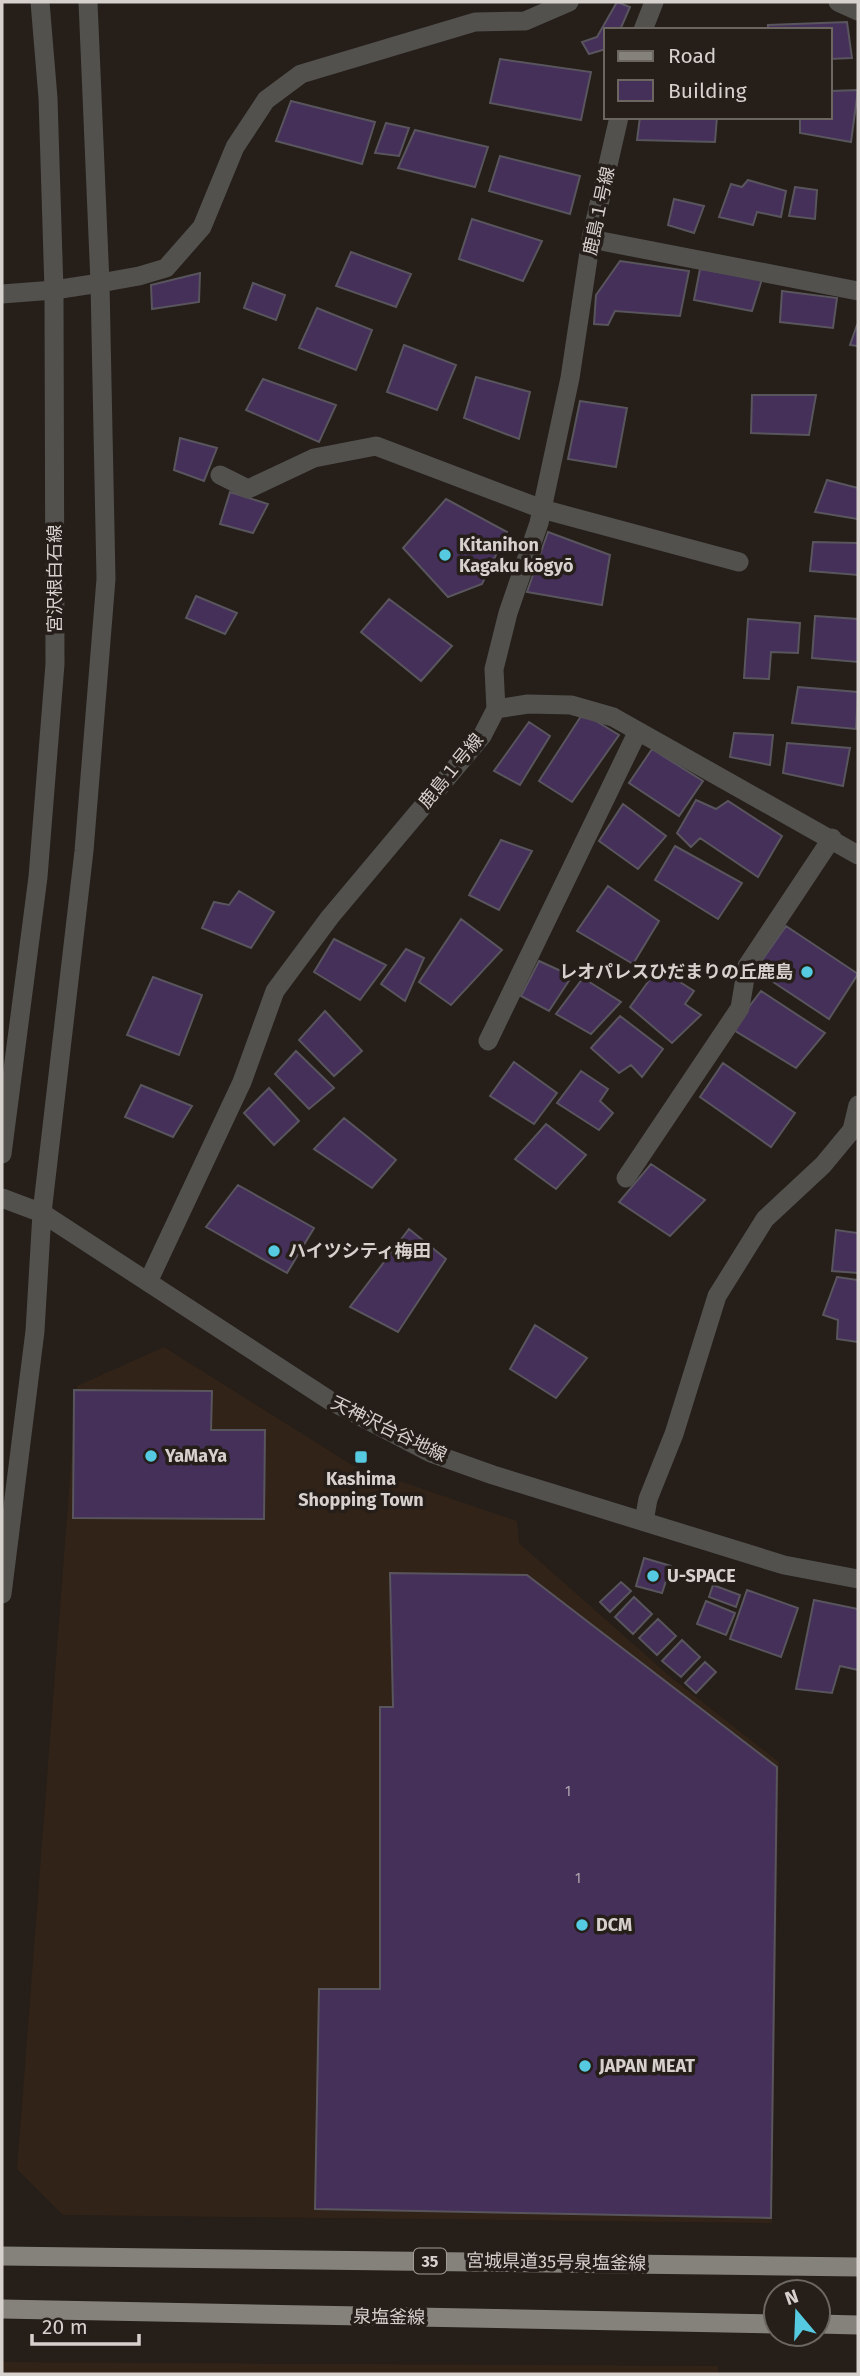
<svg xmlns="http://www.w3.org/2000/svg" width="860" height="2376" viewBox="0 0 860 2376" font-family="'Fira Sans','Noto Sans JP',sans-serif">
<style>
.commercial{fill:#312317}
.building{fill:#45305a;stroke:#59555d;stroke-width:2}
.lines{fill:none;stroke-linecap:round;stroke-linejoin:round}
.service{stroke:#52514d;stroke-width:19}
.minor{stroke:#52514d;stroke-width:19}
.tertiary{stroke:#52514d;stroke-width:19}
.primary{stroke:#84827a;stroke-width:19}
.poi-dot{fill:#55cae0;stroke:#251e19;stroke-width:2.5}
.labels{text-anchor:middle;stroke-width:7;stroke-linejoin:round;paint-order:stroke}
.number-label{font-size:14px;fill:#b2a9b1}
.shield{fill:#251e19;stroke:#a29b98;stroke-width:2}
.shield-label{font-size:16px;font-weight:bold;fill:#d7d1ce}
.street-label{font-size:18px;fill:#d7d1ce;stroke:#251e19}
.poi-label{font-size:18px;font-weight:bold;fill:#d7d1ce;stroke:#251e19;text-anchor:start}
</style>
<rect width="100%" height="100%" fill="#251e19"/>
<path class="commercial" d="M164,1347l188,118 165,56 2,22 154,136 106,83 -7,461 -709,-8 -46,-46 60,-783z
M2,2362l716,4v8h-716z"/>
<path class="building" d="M617,2l13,5 -10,23h-14v19l-17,5 -7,-12 15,-5z
M847,22l5,36 -22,1v-29h-62v-5z
M500,59l91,13 -10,48 -91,-17z
M858,90l-7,52 -51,-9v-16h30v-26z
M291,101l84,21 -13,42 -86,-23z
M640,117h77l-2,25 -78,-2z
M386,123l23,5 -10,28 -24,-3z
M415,130l73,17 -13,40 -77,-19z
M500,156l80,20 -10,38 -81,-23z
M748,180l38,11 -5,26 -24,-5 -4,13 -34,-8 12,-33 11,3z
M795,187l22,3 -2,29 -26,-3z
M674,199l30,7 -10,27 -26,-8z
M472,219l70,22 -19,40 -64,-22z
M351,252l60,22 -15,33 -60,-21z
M620,261l69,10 -9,45 -65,-5 -7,14 -14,-1 2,-29z
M700,269l62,10 -10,32 -58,-11z
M200,273l-1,29 -47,7 -1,-24z
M253,283l32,12 -9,25 -32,-12z
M782,291l55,7 -4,30 -53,-6z
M317,308l55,22 -16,40 -57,-22z
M858,324v22l-8,-1 7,-20z
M404,345l52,20 -19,45 -50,-18z
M476,377l54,15 -11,47 -55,-21z
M263,379l73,26 -17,37 -73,-32z
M752,395h64l-7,40 -58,-2z
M580,401l47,7 -11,59 -48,-8z
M180,438l37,10 -13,33 -30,-11z
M827,480l31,8v31l-43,-7z
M230,492l38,12 -15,29 -33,-9z
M446,499l61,33 -25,52 -34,13 -45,-49z
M548,532l62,23 -8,50 -75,-13z
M813,542l45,1v32l-48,-4z
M196,596l41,17 -12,21 -39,-16z
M389,599l63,47 -31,35 -60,-49z
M815,616l43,3v43l-46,-4z
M748,619l52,4 -2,30 -27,-1 -2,27 -25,-1z
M798,687l60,5 -2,37 -64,-6z
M583,713l36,22 -47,67 -33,-21z
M529,722l21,14 -30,49 -26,-14z
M734,733l39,2 -3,30 -40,-8z
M787,743l63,5 -7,38 -60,-13z
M652,749l51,32 -24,35 -50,-33z
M696,800l20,9 12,-8 54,35 -24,41 -58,-39 -9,9 -14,-14z
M623,804l43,32 -28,33 -39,-28z
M501,840l31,11 -33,59 -30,-15z
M675,846l67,37 -24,36 -63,-39z
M608,886l51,35 -26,43 -56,-33z
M239,891l35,21 -23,36 -49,-20 12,-26 15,3z
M461,919l41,31 -51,55 -32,-23z
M786,926l72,48 -29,45 -74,-49z
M334,939l52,26 -26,35 -46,-28z
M406,949l18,9 -19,43 -24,-17z
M539,961l33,15 -23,35 -28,-15z
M658,968l36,23 -9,13 16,11 -29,28 -42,-36z
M153,977l49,18 -23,60 -52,-20z
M583,978l38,24 -30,32 -35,-20z
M761,991l64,42 -29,35 -64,-39z
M325,1011l37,40 -28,25 -35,-36z
M620,1016l43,33 -21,28 -11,-12 -12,8 -28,-25z
M296,1051l38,37 -25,21 -34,-35z
M514,1062l43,31 -23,31 -44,-28z
M723,1063l72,50 -24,34 -71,-50z
M581,1071l27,18 -8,12 13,12 -14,17 -42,-27z
M141,1085l51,21 -19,31 -48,-20z
M269,1088l30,33 -25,24 -30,-32z
M344,1118l52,42 -24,28 -58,-39z
M546,1124l40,31 -30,34 -41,-30z
M651,1164l54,36 -35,36 -51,-34z
M238,1185l76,43 -27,45 -81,-46z
M409,1229l37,30 -48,73 -48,-25z
M836,1230l22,3v40l-26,-2z
M837,1277l21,3v62l-21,-3 1,-19 -15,-5z
M535,1325l52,33 -31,40 -46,-29z
M74,1390l138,1 -1,39h54l-1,89 -191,-1z
M644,1558l27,8 -9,27 -26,-7z
M390,1573l137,2 250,192 -6,451 -456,-9 4,-220h61v-282h13z
M621,1582l10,9 -21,21 -10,-10z
M713,1585l27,10 -4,12 -27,-10z
M747,1590l51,18 -17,49 -51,-18z
M634,1597l18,17 -19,20 -18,-17z
M814,1600l44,9v61l-18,-4 -8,27 -36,-4z
M706,1601l29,12 -9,22 -29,-11z
M658,1619l18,17 -19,19 -18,-17z
M682,1640l18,17 -19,20 -19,-16z
M705,1662l11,10 -20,21 -11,-10z"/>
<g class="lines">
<path class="service" d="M644,1521l4,-22 26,-65 43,-138 48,-77 58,-54 29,-35 6,-25"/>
<path class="minor" d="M838,2l20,9
M643,30l11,-28
M591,239l267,52
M2,294l52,-4 46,-7 39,-7 27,-8 36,-41 33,-80 31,-47 35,-26 174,-52 50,-1 44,-19
M220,475l28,14 66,-31 62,-12 166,63 197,53
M496,709l32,-5 43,1 42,12 245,138
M488,1041l149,-308
M626,1178l114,-170 7,-42 85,-128
M148,1282l94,-200 33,-91 55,-74 152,-181 14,-27 -2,-40 14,-56 31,-90 31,-145 21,-139 28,-122"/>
<path class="tertiary" d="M2,1154l36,-277 17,-213 -1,-374 -6,-192 -8,-96
M2,1198l40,15 287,187 102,53 62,22 291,90 74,14
M2,1594l33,-263 7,-118 42,-362 22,-272 -6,-296 -12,-281"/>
<path class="primary" d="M2,2256l856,11
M2,2309l774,15
M818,2324l40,1"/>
</g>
<g class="poi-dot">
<circle cx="445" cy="555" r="7"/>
<circle cx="807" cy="972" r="7"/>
<circle cx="274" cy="1251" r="7"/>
<circle cx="151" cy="1456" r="7"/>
<rect x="354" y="1450" width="14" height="14" rx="3.5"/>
<circle cx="653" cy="1576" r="7"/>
<circle cx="582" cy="1925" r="7"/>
<circle cx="585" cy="2066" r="7"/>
</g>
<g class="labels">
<g class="number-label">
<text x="568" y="1796">1</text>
<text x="578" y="1883">1</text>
</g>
<rect class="shield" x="414" y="2248.5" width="32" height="25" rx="5"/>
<g class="shield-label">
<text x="430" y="2267">35</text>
</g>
<g class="street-label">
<text transform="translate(599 211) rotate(-78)" y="6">鹿島１号線</text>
<text transform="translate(55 579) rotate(-90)" y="6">宮沢根白石線</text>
<text transform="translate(451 771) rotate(-51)" y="6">鹿島１号線</text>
<text transform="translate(389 1429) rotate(26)" y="6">天神沢台谷地線</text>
<text transform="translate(556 2262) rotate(1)" y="6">宮城県道35号泉塩釜線</text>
<text transform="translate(389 2317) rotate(1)" y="6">泉塩釜線</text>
</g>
<g class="poi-label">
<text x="459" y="551">Kitanihon<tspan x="459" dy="21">Kagaku kōgyō</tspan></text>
<text x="793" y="978" text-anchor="end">レオパレスひだまりの丘鹿島</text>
<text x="288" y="1257">ハイツシティ梅田</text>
<text x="165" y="1462">YaMaYa</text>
<text x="361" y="1485" text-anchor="middle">Kashima<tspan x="361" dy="21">Shopping Town</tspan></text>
<text x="667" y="1582">U-SPACE</text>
<text x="596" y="1931">DCM</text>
<text x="599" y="2072">JAPAN MEAT</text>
</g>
</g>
<rect width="860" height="2376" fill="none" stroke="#d7d1ce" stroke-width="7"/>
<rect x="604" y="28" width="228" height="91" fill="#251e19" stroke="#6c6661" stroke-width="2"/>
<rect x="618" y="51" width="35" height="10" fill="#84827a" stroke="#6c6661" stroke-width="2"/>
<text x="668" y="63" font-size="21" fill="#d7d1ce">Road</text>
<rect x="618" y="80" width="35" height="21" fill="#45305a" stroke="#6c6661" stroke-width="2"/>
<text x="668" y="98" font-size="21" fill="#d7d1ce">Building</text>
<g transform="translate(797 2313) rotate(341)"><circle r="33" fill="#251e19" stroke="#6c6661" stroke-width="2"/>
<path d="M0-5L12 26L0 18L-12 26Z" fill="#55cae0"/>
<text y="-10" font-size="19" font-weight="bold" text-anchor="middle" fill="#d7d1ce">N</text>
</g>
<path d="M32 2334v10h107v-10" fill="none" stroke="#d7d1ce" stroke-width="3.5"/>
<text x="42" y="2334" font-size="21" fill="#d7d1ce" stroke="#251e19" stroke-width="5" paint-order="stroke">20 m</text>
</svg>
